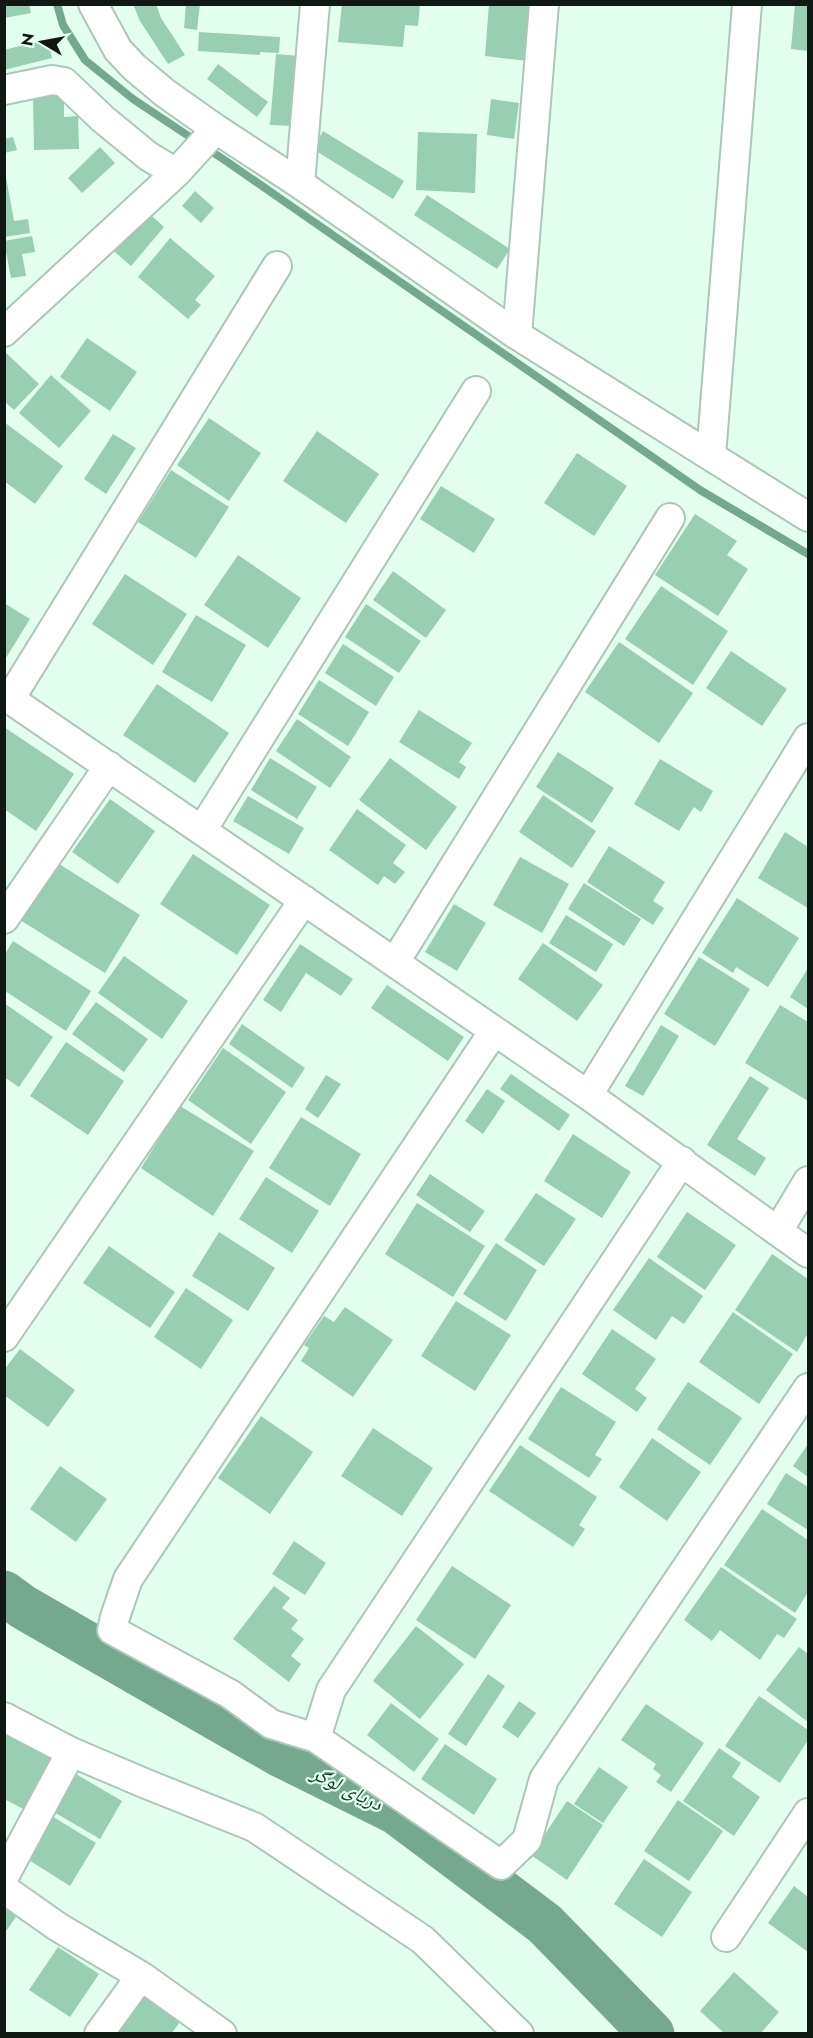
<svg xmlns="http://www.w3.org/2000/svg" width="813" height="2038" viewBox="0 0 813 2038" font-family="Jost,'Noto Naskh Arabic',sans-serif">
<style>
.lines{fill:none;stroke-linecap:round;stroke-linejoin:round}
.stream{stroke:#75a98f;stroke-width:8}
.river{stroke:#75a98f;stroke-width:45}
.building{fill:#98ceb2}
.minor-casing{stroke:#acc6b8;stroke-width:32}
.minor{stroke:#fff;stroke-width:28}
.labels{text-anchor:middle;stroke-width:4.5;stroke-linejoin:round;paint-order:stroke}
.water-label{font-size:20px;font-style:italic;fill:#0d3927;stroke:#e3fff0}
</style>
<rect width="100%" height="100%" fill="#e3fff0"/>
<g class="lines">
<path class="stream" d="M57,4l6,21 22,35 48,39 93,62 474,329 108,64"/>
<path class="river" d="M4,1593l19,14 256,147 117,58 149,112 107,110"/>
</g>
<path class="building" d="M4,4h25l2,9 -27,5z
M133,4h23l5,14 24,37 -17,9 -28,-43z
M186,4h14l-3,26 -13,-2z
M342,4h78l-2,22 -13,-1 -2,22 -65,-5z
M489,4h44l-5,57 -43,-5z
M795,4h13v47l-17,-2z
M199,32l81,5 -1,16 -19,-1v3l-62,-4z
M47,39l5,19 -48,12v-20z
M276,54l23,2 -6,70 -23,-1z
M218,64l50,38 -11,15 -50,-38z
M64,94v23l14,-1 1,33 -45,1 -1,-55z
M491,99l28,4 -5,36 -27,-4z
M323,131l81,50 -11,18 -80,-50z
M418,132l59,2 -2,59 -59,-3z
M13,137l4,13 -13,3v-14z
M100,147l15,16 -33,30 -14,-15z
M4,166l10,55 14,-2 2,14 -26,4z
M195,191l19,17 -13,15 -19,-17z
M427,195l83,54 -13,20 -83,-54z
M143,208l21,19 -33,39 -22,-19z
M32,236l3,16 -13,2 4,22 -15,2 -7,-37z
M170,238l45,38 -20,24 6,5 -13,14 -50,-42z
M87,338l50,34 -27,39 -50,-34z
M4,351l35,33 -25,26 -10,-9z
M51,375l40,36 -32,37 -40,-35z
M209,418l52,35 -32,48 -52,-36z
M4,422l59,44 -28,38 -31,-23z
M317,431l62,43 -33,49 -63,-42z
M113,434l23,14 -30,46 -22,-15z
M577,453l50,33 -33,50 -50,-33z
M171,470l58,37 -33,51 -58,-36z
M441,486l54,33 -21,34 -54,-34z
M695,514l42,27 -10,14 21,14 -30,47 -63,-41z
M238,555l63,43 -33,50 -64,-43z
M393,571l53,39 -20,28 -53,-38z
M125,574l62,40 -34,51 -61,-41z
M661,586l67,45 -35,54 -68,-46z
M4,603l26,16 -26,42z
M366,604l55,37 -22,32 -54,-36z
M196,615l50,30 -34,57 -50,-30z
M619,642l74,51 -34,50 -74,-51z
M343,644l51,33 -18,29 -51,-33z
M731,651l56,38 -25,37 -56,-38z
M319,680l50,32 -21,34 -50,-32z
M157,684l72,49 -34,50 -72,-48z
M419,710l53,33 -13,19 7,5 -7,12 -60,-37z
M297,719l54,38 -21,31 -54,-37z
M4,727l70,47 -38,57 -32,-22z
M558,752l56,36 -22,35 -56,-36z
M270,758l47,29 -20,32 -46,-29z
M390,758l67,49 -31,43 -67,-50z
M660,759l53,32 -12,21 -7,-5 -15,24 -45,-27z
M543,795l53,36 -24,37 -53,-36z
M248,796l56,32 -15,26 -56,-33z
M110,799l45,32 -37,53 -46,-32z
M357,809l49,36 -13,18 12,9 -10,12 -11,-8 -6,9 -49,-35z
M785,832l23,15v61l-50,-30z
M609,846l56,36 -12,19 11,7 -11,17 -66,-43z
M193,854l77,51 -33,50 -77,-51z
M520,857l49,27 -27,49 -49,-28z
M56,862l84,53 -35,58 -85,-53z
M584,883l57,36 -17,27 -56,-37z
M737,898l62,40 -31,49 -32,-20 -3,6 -31,-20z
M454,904l32,19 -29,48 -32,-19z
M566,915l47,29 -17,28 -47,-29z
M13,941l78,50 -25,40 -61,-40v-37z
M543,943l60,42 -26,36 -59,-42z
M300,944l53,35 -12,17 -35,-23 -25,39 -18,-12z
M124,956l64,45 -26,38 -64,-46z
M699,957l51,32 -35,57 -51,-32z
M808,968v41l-18,-12z
M387,985l77,52 -16,24 -77,-53z
M96,1002l52,37 -24,33 -52,-38z
M4,1003l49,34 -34,50 -15,-10z
M780,1005l28,17v79l-63,-38z
M242,1024l63,44 -13,20 -63,-44z
M661,1025l18,11 -36,60 -18,-10z
M66,1042l58,39 -36,54 -58,-39z
M223,1048l63,44 -35,52 -63,-44z
M511,1074l59,41 -11,16 -59,-42z
M326,1075l15,9 -23,34 -13,-9z
M750,1076l19,12 -32,51 29,19 -11,18 -48,-31z
M487,1089l18,12 -22,33 -18,-13z
M180,1106l74,45 -41,65 -72,-48z
M301,1117l60,37 -31,52 -61,-38z
M573,1134l58,38 -29,46 -58,-37z
M430,1174l55,37 -15,21 -54,-37z
M266,1177l53,34 -27,42 -53,-34z
M536,1193l40,26 -32,47 -40,-26z
M417,1203l68,43 -32,51 -68,-43z
M687,1212l49,33 -31,45 -48,-33z
M219,1232l56,36 -27,43 -56,-35z
M496,1243l41,27 -31,51 -43,-27z
M109,1246l66,46 -25,36 -67,-45z
M772,1254l36,25v29l-1,3 1,1v21l-11,19 -62,-42z
M649,1258l54,38 -19,28 -12,-8 -16,24 -43,-30z
M186,1288l47,32 -32,49 -47,-32z
M456,1301l55,34 -36,56 -54,-35z
M345,1307l48,33 -40,57 -52,-36 8,-13 -5,-3 20,-29 10,6z
M733,1312l60,42 -34,50 -60,-42z
M612,1329l44,30 -21,30 12,9 -10,14 -55,-38z
M20,1349l55,41 -27,37 -44,-32v-25z
M688,1382l54,36 -32,47 -53,-36z
M561,1387l55,35 -21,33 7,4 -13,19 -61,-39z
M261,1416l52,36 -43,62 -52,-36z
M373,1428l60,40 -31,48 -61,-40z
M652,1438l49,34 -34,49 -48,-34z
M808,1444v33l-15,-11z
M520,1445l77,52 -18,28 6,4 -12,18 -84,-56z
M60,1466l47,33 -31,43 -46,-33z
M786,1473l22,14v43l-41,-26z
M762,1509l46,31v52l-13,21 -71,-48z
M294,1541l32,22 -21,32 -33,-21z
M452,1566l59,39 -36,54 -59,-39z
M721,1567l76,52 -13,19 -7,-4 -17,26 -40,-30 -8,11 -28,-21z
M274,1586l16,12 -8,10 16,12 -7,9 13,10 -13,17 10,8 -12,18 -56,-43z
M416,1626l48,38 -44,55 -47,-38z
M799,1647l9,7v68l-42,-32z
M488,1674l17,12 -39,60 -18,-12z
M759,1696l49,34v10l-28,43 -55,-37z
M519,1701l17,12 -18,25 -16,-11z
M391,1703l48,36 -25,33 -47,-37z
M646,1704l58,39 -33,49 -15,-10 5,-7 -8,-6 3,-5 -35,-24z
M4,1730l53,29 -28,53 -25,-13z
M445,1744l52,35 -23,36 -53,-36z
M719,1748l22,15 -9,14 28,20 -26,39 -51,-35z
M599,1767l29,20 -25,36 -29,-19z
M69,1770l53,31 -22,38 -53,-31z
M678,1800l45,31 -34,50 -45,-30z
M567,1801l36,24 -36,55 -36,-25z
M50,1815l46,28 -26,43 -46,-29z
M644,1859l48,33 -30,45 -48,-33z
M794,1886l14,11v55l-40,-29z
M4,1900l16,11 -16,23z
M58,1947l41,27 -29,43 -41,-27z
M734,1972l45,40 -19,22h-35l-25,-23z
M143,1993l37,29 -9,12h-60z"/>
<g class="lines">
<g class="minor-casing">
<path id="minor" d="M93,4l25,46 16,17 31,26 51,36 84,55 217,151 291,182
M4,90l48,-10 12,2 39,37 45,37 28,17
M300,184l15,-180
M4,332l172,-159 40,-44
M517,335l27,-331
M711,456l36,-452
M4,695l584,400 220,158
M10,699l267,-433
M202,830l274,-439
M4,919l105,-153
M395,962l275,-444
M494,1031l-366,548 -13,38 -3,13 118,64 41,30 45,14 185,127 26,-25 17,-61 264,-391
M588,1095l220,-357
M778,1231l30,-50
M4,1337l300,-437
M4,1717l67,35 73,31 110,44 169,113 96,94
M316,1738l15,-48 351,-529
M4,1877l67,-125
M4,1889l54,38 83,49 81,58
M726,1937l82,-124
M99,2034l42,-58"/>
</g>
<use href="#minor" class="minor"/>
</g>
<g class="labels">
<g class="water-label">
<text transform="translate(347 1788) rotate(26)" y="7">دریای لوگر</text>
</g>
</g>
<rect width="813" height="2038" fill="none" stroke="#0f1813" stroke-width="12"/>
<g transform="translate(42 42) rotate(280)" stroke="#e3fff0" stroke-width="4.5" paint-order="stroke">
<path d="M0-4.5L10 22L0 15L-10 22Z" fill="#0f1813"/>
<text y="-9" font-size="16" font-weight="bold" text-anchor="middle" fill="#0f1813">N</text>
</g>
</svg>
